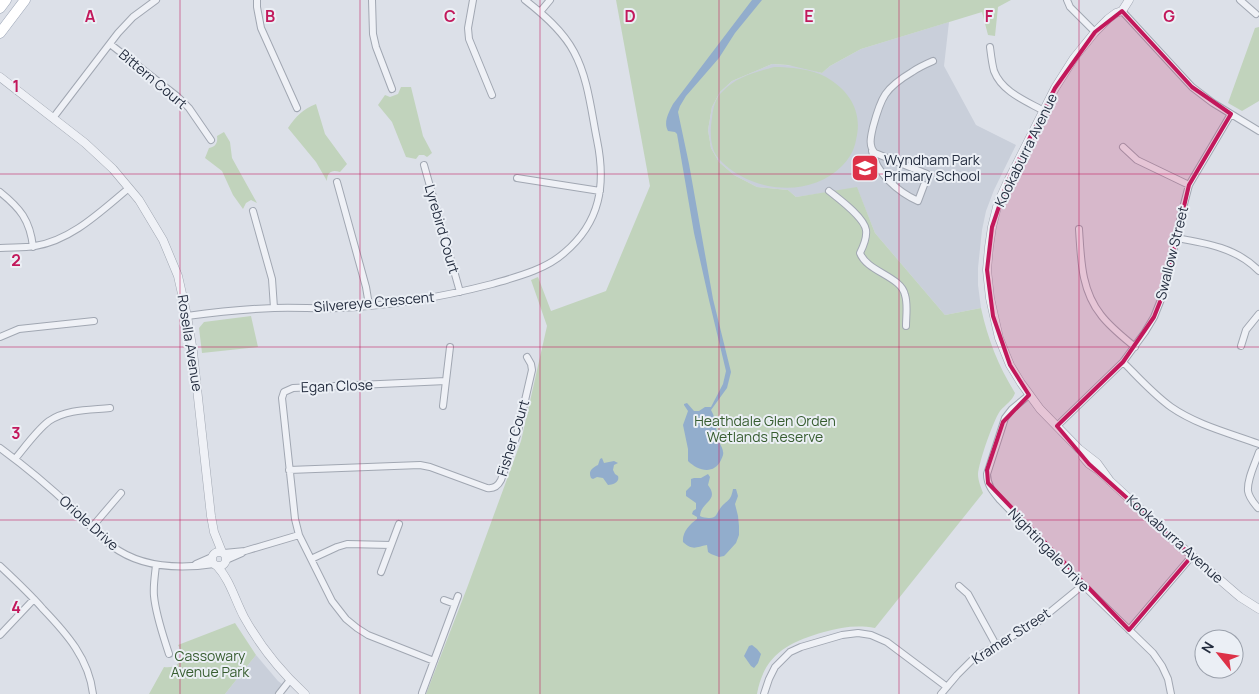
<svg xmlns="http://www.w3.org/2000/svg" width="1259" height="694" viewBox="0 0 1259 694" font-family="Manrope,sans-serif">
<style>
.built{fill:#c9cfda}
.green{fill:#c1d3bc}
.water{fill:#92adcc}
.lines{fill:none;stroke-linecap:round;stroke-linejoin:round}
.minor-casing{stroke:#a1a7b2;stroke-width:8}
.tertiary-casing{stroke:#a1a7b2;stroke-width:9}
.primary-casing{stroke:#9aa4b5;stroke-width:11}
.minor{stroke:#eff1f6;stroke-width:6}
.tertiary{stroke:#eff1f6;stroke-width:8}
.primary{stroke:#fff;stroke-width:10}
.marked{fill:#c2185b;fill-opacity:0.2;stroke:#c2185b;stroke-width:4;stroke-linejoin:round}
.grid{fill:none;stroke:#c2185b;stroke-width:1;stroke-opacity:0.55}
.labels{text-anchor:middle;stroke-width:4;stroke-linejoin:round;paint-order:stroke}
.street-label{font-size:14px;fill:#242d3f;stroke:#ebeff5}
.poi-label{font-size:14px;fill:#242d3f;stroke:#ebeff5;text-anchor:start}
.park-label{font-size:14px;fill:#375d30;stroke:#ebeff5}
.grid-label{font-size:16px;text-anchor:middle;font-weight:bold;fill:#c2185b;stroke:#ebeff5;stroke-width:4;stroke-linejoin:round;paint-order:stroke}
</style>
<rect width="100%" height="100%" fill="#dce0e8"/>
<path class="built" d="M949,22l-5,44 32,59 40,20 -22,45 -8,21 -4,19 -4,38v17l3,23 -36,7 -70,-82 -18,-45 -61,9 -8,-7 -31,-3 -23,-12 -15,-13 -8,-14 -3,-18 4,-23 8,-15 12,-11 40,-17 26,2 24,7 8,-7 31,-17z
M256,655l22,26 4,3 -6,10h-51z"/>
<path class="green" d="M616,0h395l-13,7 -3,29 -7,-1 -6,-23 -121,37 -31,17 -8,7 -34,-8 -16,-1 -40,17 -12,11 -8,15 -4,23 3,18 8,14 15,13 23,12 31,3 8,7 61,-10 18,46 70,82 36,-7c7,32 17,57 34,85 -2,7 -10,12 -15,18 -7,10 -21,51 -22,63 0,7 3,13 5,19l-108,135c-18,-3 -33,-1 -51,4 -35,10 -60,22 -67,62h-331l41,-106 54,-147 26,-115 -16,-46 7,-3 13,34 55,-20 44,-105z
M1259,27v74l-17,10 -14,-8 27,-75z
M774,67c15,0 38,2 52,10 24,14 37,35 30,63 -2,11 -7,19 -14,26 -30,30 -80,27 -112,3 -5,-4 -10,-8 -14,-14 -6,-10 -6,-25 -4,-37 1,-9 3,-20 11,-27 13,-14 33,-19 51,-24z
M401,87h10l12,49 9,17 -5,4 -3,-2h-5l-3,4 -10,-2 -14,-35 -14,-17 7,-10 5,2 8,-3z
M316,104l9,30 22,30 -7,8c-8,-3 -13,0 -13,9l-11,-19 -28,-34c8,-12 15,-19 28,-24z
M224,132l6,10 2,16 25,45 -6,-3 -5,3 -3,6 -10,-14 -11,-24 -17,-13 4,-10c7,-1 9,-6 8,-12z
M251,316l7,31 -56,6 -3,-25 5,-6z
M235,623l21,32 -31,39h-76l15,-27c15,2 22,-9 14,-22z"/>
<path class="water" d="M752,0h10l-27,33 -16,25 -33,38 -6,10 -2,6 11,52 24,135 18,73 -4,16 -16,22c6,10 4,20 8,31 1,4 4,7 4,11 1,2 -1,6 -2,8 -7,15 -23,11 -33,1v-12l-5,-24 5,-14 -4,-6v-1l3,-1 7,8h5l6,-4h6l12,-23 3,-13 -17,-71 -15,-67 -17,-99 -2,-2 -7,-1c-5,-9 1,-19 5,-27z
M602,458l2,5 10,-2 4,2 -4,2 -1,5 2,4 3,2c2,6 -5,9 -10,9l-5,-7 -6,-1 -4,2 -2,-1c-3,-7 1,-10 7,-13l2,-6z
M708,474l2,3 -2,8c12,16 -7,16 -8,31l2,1c16,3 12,-1 20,-11 7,-7 9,-6 11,-17h3l2,7 -3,8 3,12 1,10v9l-3,8 -10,11 -2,2 -5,1 -8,-3 -3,-2 -1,-7c-11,2 -14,6 -24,-3 -1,-10 7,-18 14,-23v-2l-5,-3 1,-3 3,-2v-6l-10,-7v-5l5,-5v-7l3,-1h7z
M752,645l5,4 4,5 -3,9 -4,5 -3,-2 -7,-10 5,-10z"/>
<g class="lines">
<g class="minor-casing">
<path id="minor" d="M257,0v7l4,21 36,80
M372,0l1,34 3,13 16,42
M473,0l-5,28 1,11 23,56
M1067,0l3,7 25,25
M1240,0l16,14
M1122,11l70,76 21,16 46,28
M540,12l10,-12
M110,44l68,53 11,11 22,32
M990,47c1,8 2,17 4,24 8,21 32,30 50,40
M53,118l65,-85 15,-16 23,-17
M1123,147l14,13 52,25
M872,151c4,22 26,41 46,50l6,-16
M424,165l36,127
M927,174l-52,-21c-7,-7 -4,-17 -2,-26 8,-30 12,-39 39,-55 7,-5 14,-8 21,-11
M517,178l83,13
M337,182l29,105 3,18
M829,191c10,8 35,26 37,39 1,7 -3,17 -6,23 7,19 41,23 45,42 3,9 1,21 1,31
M0,192c20,16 30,28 33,55
M253,211l19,68 2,29
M1079,229c2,30 2,61 22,86 9,12 22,22 34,32
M1176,238c30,5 61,10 83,33
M0,248c11,-1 23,0 35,-2 37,-6 66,-35 94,-58
M187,316c29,-4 58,-7 87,-8 22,-1 43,1 65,0 52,-2 103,-11 153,-24 24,-7 53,-14 72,-31 37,-31 42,-69 33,-113 -6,-30 -9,-62 -23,-88 -11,-21 -31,-38 -49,-52
M0,337l19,-8 75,-8
M1241,346l5,-16 13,-16
M1123,362c15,15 30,32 48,45 26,18 58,26 88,37
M1029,395l-17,14 -7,9 -18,56c0,11 6,18 13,26l83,85 70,68 9,13 6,13 3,15
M443,406l7,-59
M1057,426l66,-64 22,-30 9,-15 10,-25 18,-80 7,-27 42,-71
M0,448c26,19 50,39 73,61 13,12 25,26 39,37 29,22 68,23 102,18
M15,459c10,-12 22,-29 34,-38 18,-12 41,-11 61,-13
M289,470l131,-5 10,2 57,21c7,1 11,-2 14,-8l16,-45 15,-65 -1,-6 -4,-7
M1258,508c-4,-5 -9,-10 -10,-17 -1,-12 7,-27 11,-39
M92,527l29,-34
M224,553l21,-2 54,-16
M311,559l26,-12 10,-3 44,1
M226,560l16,-7
M196,564l16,-7
M156,565c-1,10 -3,21 -2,31 2,20 9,39 15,58
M0,566c15,14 30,28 43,43 24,25 46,50 50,85
M381,572l18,-48
M959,586l9,8 28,51
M444,600l11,4
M1129,630l63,-74
M0,635l34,-36
M434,661l-66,-26 -11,-7 -11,-9 -14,-18 -33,-66 -4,-16 -13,-121 2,-6 9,-4 153,-7
M422,693l36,-97
M279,694l11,-14
M764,694l5,-15 6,-12 15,-15 11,-5 41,-12 16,-2 13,2 16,7 60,45
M941,694l16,-19 16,-16 66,-38 44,-36"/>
</g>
<g class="tertiary-casing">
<path id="tertiary" d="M0,77l85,66 28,26 26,31 24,40 15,36 9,40 6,36 18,164 3,16 8,20
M1083,457l6,7 9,6 12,11 66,61 64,55 19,12
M1110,481l-13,-18 -18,-14 -39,-40 -19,-26 -11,-18 -11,-27 -9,-40 -3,-28 2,-23 3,-20 6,-24 9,-20 48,-95 19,-30 21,-26 13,-13 8,-6 6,-2 7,-11
M212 559a7 7 0 1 1 14 0a7 7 0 1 1-14 0Z
M217,566c13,14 18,34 27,51 16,29 37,55 61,77"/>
</g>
<g class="primary-casing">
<path id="primary" d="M0,8l6,-8
M0,33l25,-33"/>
</g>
<use href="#minor" class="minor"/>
<use href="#tertiary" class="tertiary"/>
<use href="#primary" class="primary"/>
</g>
<path class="marked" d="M1122,11l70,76 39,27 -42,71 -25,107 -10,25 -31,45 -66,64 32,38 103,92 -63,74 -141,-147 -1,-13 16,-48 26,-27 -19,-30 -17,-49 -6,-46 5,-43 15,-44 48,-95 40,-56z"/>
<path class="grid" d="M180,0v694M360,0v694M540,0v694M719,0v694M899,0v694M1079,0v694M0,174h1259M0,347h1259M0,520h1259"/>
<defs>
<g id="school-square" transform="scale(1.4375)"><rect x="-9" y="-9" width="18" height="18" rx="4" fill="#dd3147" stroke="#ebeff5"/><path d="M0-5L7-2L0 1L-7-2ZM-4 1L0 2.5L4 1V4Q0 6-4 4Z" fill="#fff"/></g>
</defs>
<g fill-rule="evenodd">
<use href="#school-square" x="865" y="168"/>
</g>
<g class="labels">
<g class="street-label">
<text transform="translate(153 79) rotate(40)" y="5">Bittern Court</text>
<text transform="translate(1026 150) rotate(-64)" y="5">Kookaburra Avenue</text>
<text transform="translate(442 229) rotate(74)" y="5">Lyrebird Court</text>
<text transform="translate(1172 253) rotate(-76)" y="5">Swallow Street</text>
<text transform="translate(374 302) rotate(-5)" y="5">Silvereye Crescent</text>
<text transform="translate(190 343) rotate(81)" y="5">Rosella Avenue</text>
<text transform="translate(337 386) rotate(-2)" y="5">Egan Close</text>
<text transform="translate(513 438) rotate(-73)" y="5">Fisher Court</text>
<text transform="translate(89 523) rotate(42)" y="5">Oriole Drive</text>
<text transform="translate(1175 539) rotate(42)" y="5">Kookaburra Avenue</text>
<text transform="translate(1049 550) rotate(46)" y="5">Nightingale Drive</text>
<text transform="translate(1011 636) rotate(-33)" y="5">Kramer Street</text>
</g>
<g class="poi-label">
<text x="884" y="165">Wyndham Park<tspan x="884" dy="16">Primary School</tspan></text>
</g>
<g class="park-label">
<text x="765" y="426">Heathdale Glen Orden<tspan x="765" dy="16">Wetlands Reserve</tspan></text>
<text x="210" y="661">Cassowary<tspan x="210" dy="16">Avenue Park</tspan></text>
</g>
</g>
<g class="grid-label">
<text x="90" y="22">A</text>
<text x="270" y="22">B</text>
<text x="450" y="22">C</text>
<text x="630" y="22">D</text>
<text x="809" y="22">E</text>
<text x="989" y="22">F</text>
<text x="1169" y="22">G</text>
<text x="16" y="92">1</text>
<text x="16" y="266">2</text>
<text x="16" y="439">3</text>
<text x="16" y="613">4</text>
</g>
<g transform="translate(1219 654) rotate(300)"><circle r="24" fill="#ebeff5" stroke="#9ba1ac"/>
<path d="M0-4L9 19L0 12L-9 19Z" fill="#dd3147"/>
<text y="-8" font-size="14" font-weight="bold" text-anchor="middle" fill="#242d3f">N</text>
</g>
</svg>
